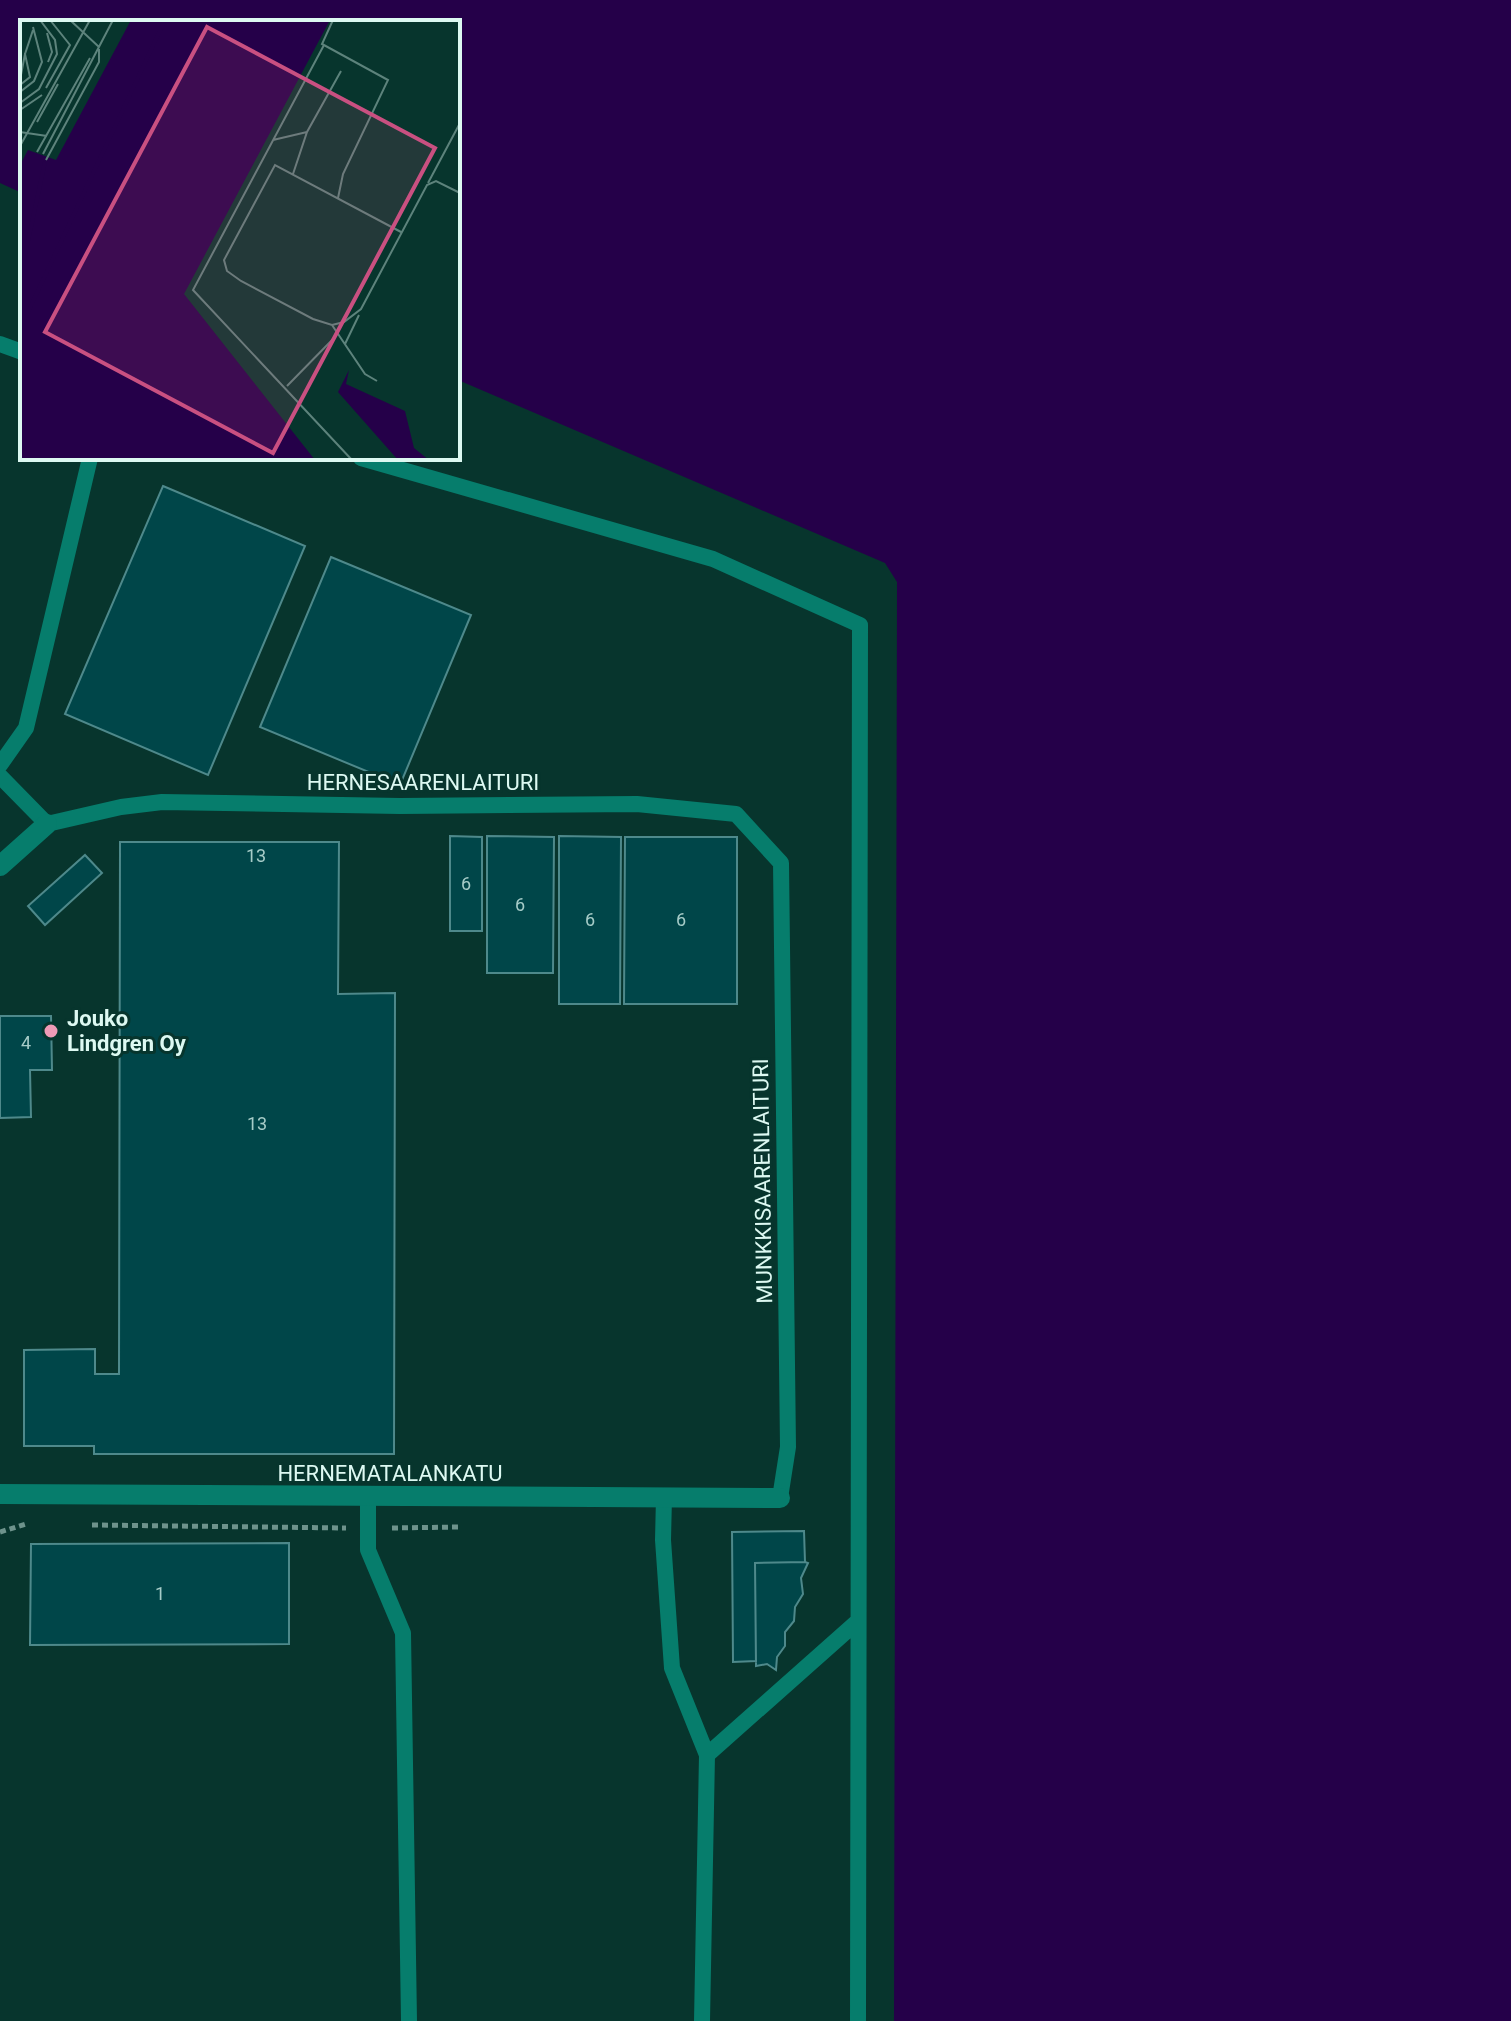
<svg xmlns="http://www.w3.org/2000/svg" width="1511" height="2021" viewBox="0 0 1511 2021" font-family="Roboto,sans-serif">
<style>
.water{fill:#250049}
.building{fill:#004649;stroke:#4e898b;stroke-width:2}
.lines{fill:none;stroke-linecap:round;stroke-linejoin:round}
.path{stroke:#6e938c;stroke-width:5;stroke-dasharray:6 4;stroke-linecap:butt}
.lane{stroke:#067d6c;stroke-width:16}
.street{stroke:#067d6c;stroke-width:20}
.poi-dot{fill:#f09ab6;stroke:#07352d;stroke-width:3}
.labels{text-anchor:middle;stroke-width:6;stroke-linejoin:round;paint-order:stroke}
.number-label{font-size:18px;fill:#a6ccc8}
.street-label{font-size:22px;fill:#ddf9f2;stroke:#07352d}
.poi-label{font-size:22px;font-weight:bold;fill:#ddf9f2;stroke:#07352d;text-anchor:start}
.inset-river{fill:none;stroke:#250049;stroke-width:4}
.inset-road{fill:none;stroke:#5d837c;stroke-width:2}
.view{fill:#c95081;fill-opacity:0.15;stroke:#c95081;stroke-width:4}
.inset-edge{fill:none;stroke:#ddf9f2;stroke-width:4}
</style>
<rect width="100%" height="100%" fill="#07352d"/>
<path class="water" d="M0,0h1511v2021h-617l3,-1439 -12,-19 -427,-183v-358h-436v171l-22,-10z"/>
<path class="building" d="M163,486l142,60 -97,229 -143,-61z
M331,557l140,58 -71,170 -140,-58z
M450,836l32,1v94h-32z
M487,836l67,1 -1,136h-66z
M559,836l62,1 -1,167h-61z
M625,837h112v167h-113z
M120,842h219l-1,152 57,-1 -1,461h-300v-8h-70v-96l71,-1v25h24z
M85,855l17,18 -57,52 -17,-19z
M0,1016h51l1,54h-22l1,47 -31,1z
M804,1531l1,31 -50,1 1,98 -23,1 -1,-130z
M289,1543v101l-259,1 1,-101z
M805,1562l3,1 -7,15 2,16 -8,13 -1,14 -9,11v14l-8,11 -1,13 -9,-6 -11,2 -1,-103z"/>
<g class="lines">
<path class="path" d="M92,1525l254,3
M392,1528l66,-1
M0,1532l26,-8"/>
<path class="lane" d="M0,344l22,8
M361,458l352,101 147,66 -2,1396
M0,765l26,-37 64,-270
M0,776l47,48 74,-17 41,-5 238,4 237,-2 99,10 45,49 7,584 -8,51
M368,1497v53l35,83 6,388
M664,1497l-1,43 9,128 35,87 -5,266
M707,1755l151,-134"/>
<path class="street" d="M0,866l47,-42
M0,1494l780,4"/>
</g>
<circle class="poi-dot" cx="51" cy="1031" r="8"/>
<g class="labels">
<g class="number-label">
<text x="256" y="862">13</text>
<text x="466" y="890">6</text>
<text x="520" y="911">6</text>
<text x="590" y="926">6</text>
<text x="681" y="926">6</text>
<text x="26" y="1049">4</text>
<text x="257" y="1130">13</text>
<text x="160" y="1600">1</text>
</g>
<g class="street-label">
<text x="423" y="790">HERNESAARENLAITURI</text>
<text transform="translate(762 1181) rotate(-91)" y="8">MUNKKISAARENLAITURI</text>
<text x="390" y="1481">HERNEMATALANKATU</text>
</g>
<g class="poi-label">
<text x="67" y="1026">Jouko<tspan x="67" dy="25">Lindgren Oy</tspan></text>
</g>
</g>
<g transform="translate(20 20)">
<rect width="440" height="440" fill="#07352d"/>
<path d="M111,0h199l-146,274 131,166h-295v-295l8,-15 28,10zM329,350l-3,14 59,27 9,37 15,12h-31l-60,-68z" fill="#250049"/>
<path class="inset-river" d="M0,258l25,-116M0,309l145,-309"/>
<path class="inset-road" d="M50,0l29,27M313,0l-11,24 66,36 -45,94 -5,24M27,13l5,19 -4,10M304,25l-131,245 159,170M0,60l5,-26M0,65l10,-8 -5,-23 8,-24M26,68l24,-43 -20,-25M0,72l14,-11 8,-19 -9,-35M0,83l19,-14 18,-35 -2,-14 -15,-20M0,90l22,-15M17,102l21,-38M0,112l27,4M253,120l34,-8M0,126l70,-126M17,132l53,-94M23,134l70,-134M26,140l53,-98v-13M273,154l14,-42 34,-61M408,163l32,-60M381,212l-126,-67 -51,95 3,11 14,10 72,38 19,6 12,-3 17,-13 66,-124 9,-4 24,12M312,305l33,49 12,7M325,324l14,-29M267,366l48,-49"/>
<path class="view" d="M187,7l228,121 -162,305 -228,-121z"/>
<rect width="440" height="440" class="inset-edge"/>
</g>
</svg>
